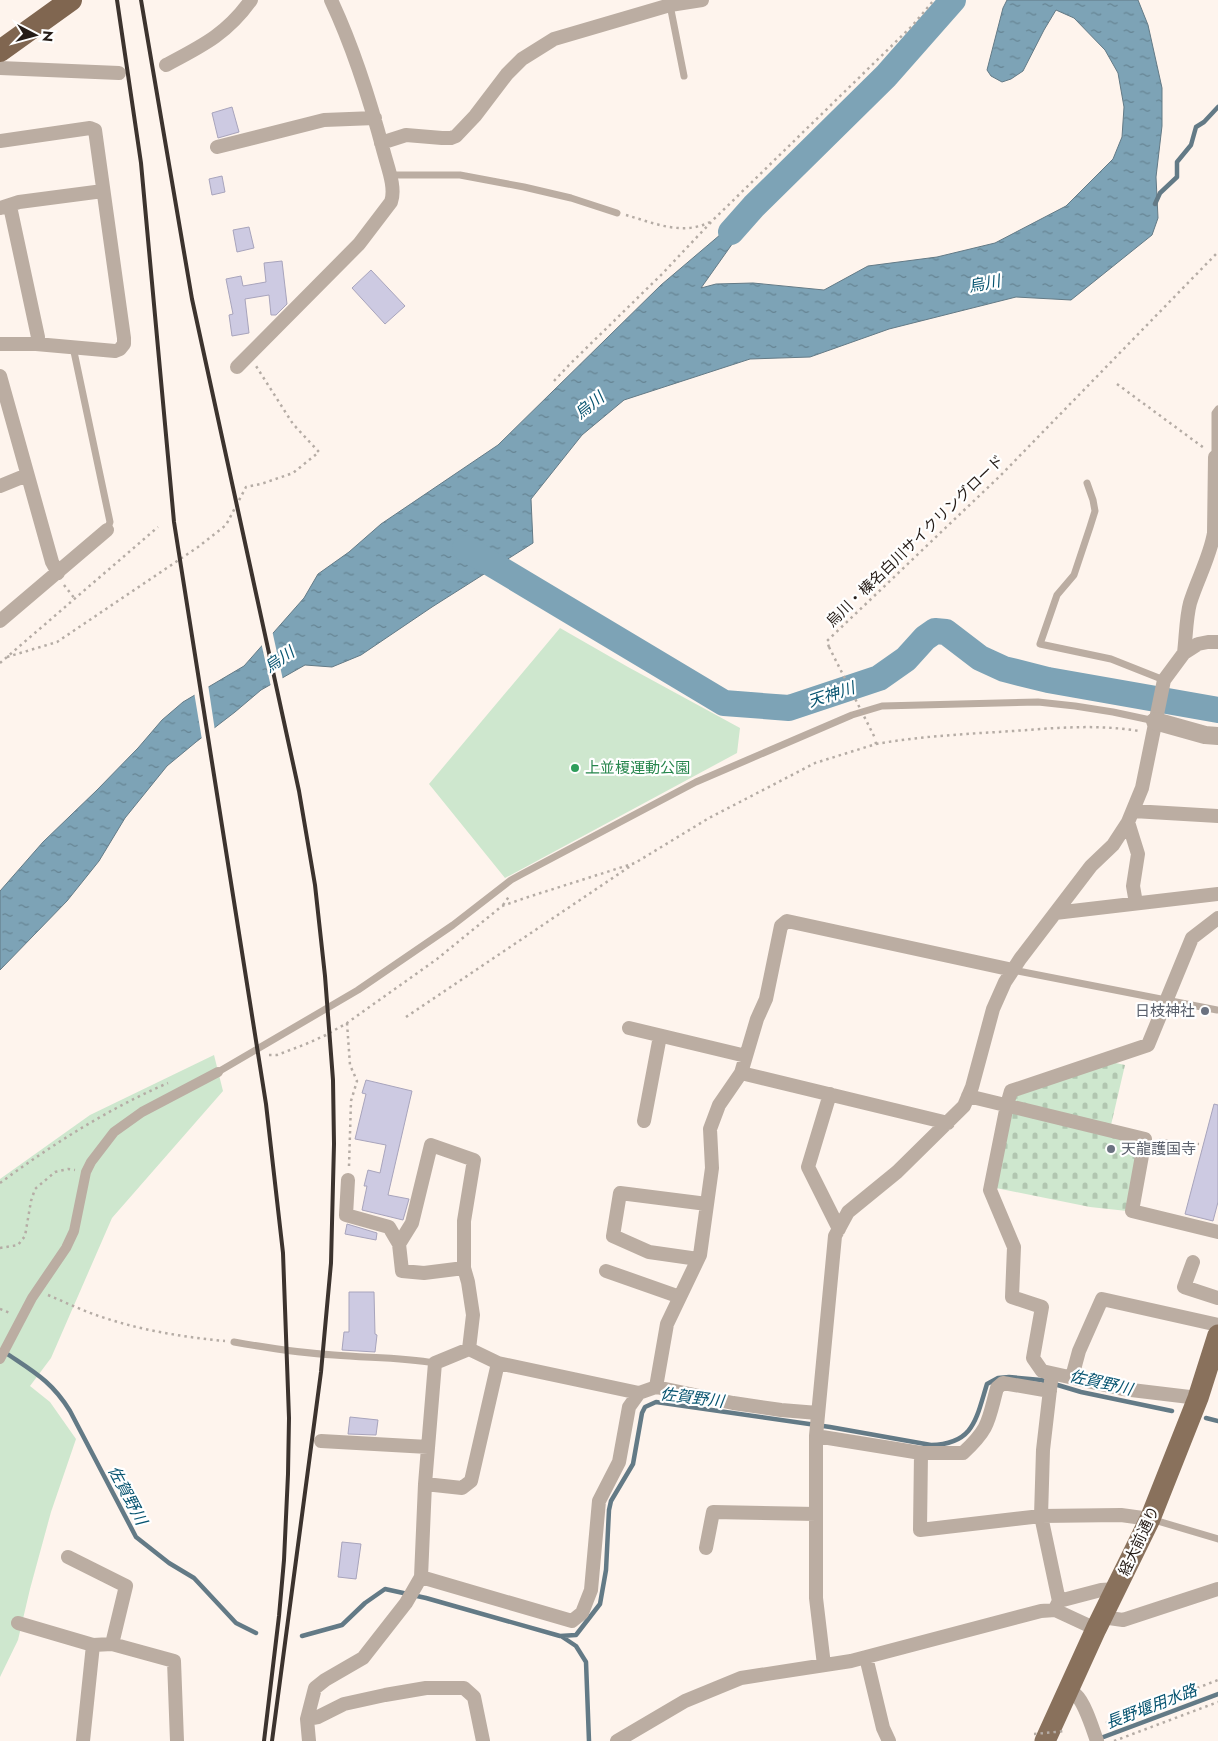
<svg xmlns="http://www.w3.org/2000/svg" width="1218" height="1741" viewBox="0 0 1218 1741" font-family="Jost,'Noto Sans JP',sans-serif">
<style>
.cemetery{fill:url(#cemetery-stones)}
.park{fill:#cee7ce}
.water{fill:url(#water-ripples);stroke:#637a86}
.pier{fill:#fef4ed}
.lines{fill:none;stroke-linecap:round;stroke-linejoin:round}
.stream{stroke:#637a86;stroke-width:4.5}
.river{stroke:#7da3b6;stroke-width:26}
.building{fill:#cdcae2;stroke:#a8a4bc}
.path{stroke:#b5aca5;stroke-width:2.5;stroke-dasharray:2.5 4;stroke-linecap:butt}
.service{stroke:#bbada2;stroke-width:7}
.pedestrian{stroke:#bbada2;stroke-width:10}
.minor{stroke:#bbada2;stroke-width:14}
.tertiary{stroke:#bbada2;stroke-width:18}
.primary{stroke:#89715c;stroke-width:21}
.trunk{stroke:#806650;stroke-width:22}
.rail{stroke:#3c332e;stroke-width:4}
.path-bridge{stroke:#b5aca5;stroke-width:2.5;stroke-dasharray:2.5 4;stroke-linecap:butt}
.leisure-dot{fill:#2e9e5b;stroke:#fff;stroke-width:2}
.worship-dot{fill:#6b7280;stroke:#fff;stroke-width:2}
.labels{text-anchor:middle;stroke-width:4.5;stroke-linejoin:round;paint-order:stroke}
.street-label{font-size:15px;fill:#251c17;stroke:#fff}
.leisure-label{font-size:15px;fill:#27864d;stroke:#fff;text-anchor:start}
.worship-label{font-size:15px;fill:#5b616d;stroke:#fff;text-anchor:end}
.water-label{font-size:16px;font-style:italic;fill:#075470;stroke:#fff}
</style>
<defs>
<pattern id="cemetery-stones" width="16" height="16" patternUnits="userSpaceOnUse" patternTransform="scale(1.25)"><rect width="16" height="16" fill="#cee7ce"/><path d="M2 7V4a2 2 0 0 1 4 0v3zM10 15v-3a2 2 0 0 1 4 0v3z" fill="#b1c6b0"/></pattern>
<pattern id="water-ripples" width="26" height="14" patternUnits="userSpaceOnUse" patternTransform="scale(1.25)"><rect width="26" height="14" fill="#7da3b6"/><path d="M2 4q2-2 4 0t4 0M15 11q2-2 4 0t4 0" fill="none" stroke="#668493"/></pattern>
</defs>
<rect width="100%" height="100%" fill="#fef4ed"/>
<path class="cemetery" d="M1111,1062l14,3 -14,60 -98,-22 3,-7z
M1012,1111l127,33 -12,67 -37,-4 -94,-19z"/>
<path class="park" d="M560,628l68,39 112,61 -3,25 -232,125 -76,-94z
M214,1055l9,36 -111,127 -61,140 -21,28 20,16 26,37 -25,73 -21,77 -12,51 -18,37v-498l90,-64z"/>
<path class="water" d="M1007,0h131l10,25 14,63v38l-6,51 2,41 -6,17 -81,65 -55,-3 -127,32 -79,28 -60,2 -126,41 -42,35 -51,64 2,44 -101,64 -71,48 -29,12 -27,-2 -44,25 -26,22 -39,30 -29,24 -42,52 -26,43 -32,40 -67,69v-79l43,-49 54,-52 41,-42 24,-28 21,-18 61,-36 60,-68 14,-24 31,-22 32,-28 117,-79 163,-160 93,-79 -19,34 -34,48 15,-4 37,-1 71,7 44,-24 69,-9 58,-14 71,-37 47,-47 9,-22 2,-30 -6,-34 -13,-23 -31,-32 -18,-8 -12,20 -21,41 -12,8 -9,3 -11,-6 -4,-6 16,-62z"/>
<path class="pier" d="M272,630l11,50 -12,7 -10,-45z
M208,684l7,47 -13,9 -8,-48z"/>
<g class="lines">
<path class="stream" d="M1155,204l5,-11 17,-16v-15l14,-17 5,-18 8,-5 14,-15
M3,1351c29,20 48,29 67,60l66,126 33,26 25,15 42,45 20,10
M1206,1418l12,3
M302,1636l40,-11 23,-22 20,-14 41,9 134,38 16,-1 24,-31 6,-34 3,-60 2,-9 22,-37 9,-51 3,-6 11,-5 174,25 101,18c43,-1 45,-26 56,-61l11,-6 11,-1 32,3 40,12 91,19
M561,1636l15,10 10,16 3,79
M1098,1739l120,-45"/>
<path class="river" d="M731,232l23,-26 132,-130 67,-76
M465,548l259,155 65,5 90,-30 27,-19 19,-21 10,-7 11,1 34,26 24,11 44,11 170,30"/>
</g>
<path class="building" d="M232,107l7,25 -21,6 -6,-25z
M222,176l3,16 -13,3 -3,-16z
M249,227l5,21 -17,4 -4,-22z
M282,261l5,43 -11,11h-5l-2,-20 -24,4 4,34 -17,3 -3,-21 4,-1 -7,-35 15,-3 2,10 23,-4 -2,-19z
M371,270l34,36 -20,18 -33,-36z
M366,1080l46,11 -24,104 21,4 -6,21 -41,-10 5,-24h-3l4,-16 12,3 6,-28 -31,-6 11,-45 -4,-1z
M1214,1104l4,1v97l-5,19 -28,-7z
M347,1224l30,9 -1,7 -31,-6z
M349,1292h25l1,42 2,1 -2,17 -33,-2 2,-18h5z
M350,1417l28,3 -2,15 -28,-1z
M342,1542l19,2 -5,35 -18,-2z"/>
<g class="lines">
<path class="path" d="M626,215c28,8 56,21 84,7
M554,381l16,-17 92,-90 51,-54 199,-194 22,-26
M1117,384l87,64
M64,585l11,14
M829,647l-2,-6 175,-167 216,-222
M7,657l50,-15 141,-95 28,-22 20,-38 15,-3 32,-11 26,-21 -26,-28 -37,-58
M0,663l158,-136
M876,744c45,-8 91,-10 137,-13 42,-3 84,-7 126,0
M503,905l7,-10
M406,1017l226,-152
M347,1023l3,42 7,16 -6,20 -2,65
M269,1055h8l29,-11 20,-9 21,-12 90,-64 65,-53 23,-8 110,-35 74,-45 106,-55 61,-19 -1,-6
M1159,1140l40,4
M0,1183c53,-39 108,-74 168,-100
M0,1248l18,-3 7,-9 6,-35 4,-12 20,-17 13,-3 7,1
M48,1295c19,8 37,17 57,23 39,13 79,19 120,23
M0,1309l10,4
M1106,1723l112,-43
M1114,1741l104,-39"/>
<path class="service" d="M670,5l14,71
M390,175h70l64,12 47,11 46,15
M73,347l37,175 -3,8
M1215,457v-44l3,-4
M1087,483l6,17 2,11 -5,16 -16,48 -17,20 -17,49 71,15 53,21
M1013,970l204,40
M218,1072l140,-82 95,-65 58,-45 11,-6 174,-92 156,-67 30,-9 156,-4 37,4 38,6 42,9
M234,1342c34,6 67,11 100,13 34,3 67,2 101,8
M1151,1519l67,20"/>
<path class="pedestrian" d="M0,1359l32,-61 34,-50 8,-17 12,-59 5,-10 23,-30 28,-20 76,-40"/>
<path class="minor" d="M166,65c36,-19 61,-31 85,-65
M0,68l119,5
M0,141l90,-13 5,2 29,208v6l-4,5 -5,2 -79,-7h-36
M381,143l25,-8 36,3h9l5,-2 19,-20 32,-42 15,-15 32,-20 116,-34 32,-5
M217,147l107,-27 51,-2
M8,206l3,5 27,126 -2,7
M0,208l19,-6 84,-11
M237,367l122,-123 32,-42c5,-14 -3,-34 -7,-49 -14,-53 -30,-104 -53,-153
M0,376l52,186 6,11
M0,486l27,-11
M0,621l107,-91
M1184,653c2,-16 2,-35 6,-50 7,-23 20,-46 24,-70l1,-76
M1133,811l85,5
M1128,822l10,32 -5,32 3,17
M1055,913l163,-19
M629,1028l117,28
M741,1073l207,50
M830,1094l-22,73 31,62
M968,1096l177,43 -13,72 86,21
M644,1121l16,-85
M348,1180l-2,35 43,12 10,17 3,27 22,2 40,-5
M399,1244l13,-21 19,-78 43,15 -10,61v47l4,14 5,33 -4,34
M698,1259l-49,-7 -36,-16 7,-43 87,11
M1193,1262l-9,25 34,11
M606,1271l74,26
M1072,1377l7,-26 23,-52 116,26
M1051,1381l-8,69 -2,66 18,85
M656,1387l11,-63 33,-69 12,-87 -2,-39 9,-24 22,-32 16,-54 9,-20 15,-73 6,-5 226,49
M1198,1398l-75,-9 -81,-18 -9,-13 9,-51 -30,-10 2,-50 -24,-57 17,-85 4,-14 137,-46 44,-107 26,-20
M816,1436l105,17h42c27,-25 25,-32 34,-65l6,-5 47,8
M321,1441l107,6
M921,1453l-1,77 121,-14 80,-1 29,4
M425,1484l37,4 9,-7 27,-118
M706,1548l7,-36 103,2
M68,1557l58,29 -14,58
M421,1577l4,-93 10,-121 34,-14 29,14 141,30
M1056,1607l3,-6 42,-11 15,-1
M1102,1617l21,3 95,-31
M18,1623l75,22 19,-1 62,17 3,80
M866,1657l17,71 6,13
M824,1665l-8,-67v-162l19,-200 13,-24 49,-40 67,-66 8,-19 21,-78 12,-27 15,-23 71,-93 22,-21 15,-23 14,-34 22,-108 20,-27 14,-9 10,-2h10
M1069,1691c2,1 5,2 7,4 9,8 17,35 21,46
M307,1719l11,-2 26,-13 41,-9 41,-7h38l10,9 9,44
M83,1741l10,-96
M309,1741l-2,-22 8,-31 10,-8 38,-22 43,-55 15,-26 151,44 10,-8 9,-23 8,-89 20,-39 10,-55 10,-14 17,-6 77,16 48,7 37,3
M617,1741l68,-40 56,-23 110,-17 190,-50 14,-1 41,19"/>
<path class="tertiary" d="M1155,721l50,14 13,1"/>
<path class="primary" d="M1045,1741l51,-112 54,-110 48,-121 20,-63"/>
<path class="trunk" d="M0,51l71,-51"/>
<path class="rail" d="M117,0l24,163 33,359 92,582 17,149 6,165 -1,56 -4,86 -5,56 -15,125
M141,0l51,299 107,492 16,94 10,91 8,104 1,64 -3,119 -10,109 -49,369"/>
<path class="path-bridge" d="M829,647l46,91
M1034,1734l31,-3"/>
</g>
<circle class="leisure-dot" cx="575" cy="768" r="5"/>
<g class="worship-dot">
<circle cx="1205" cy="1011" r="5"/>
<circle cx="1111" cy="1149" r="5"/>
</g>
<g class="labels">
<g class="street-label">
<text transform="translate(915 541) rotate(-44)" y="5">烏川・榛名白川サイクリングロード</text>
<text transform="translate(1139 1541) rotate(-65)" y="5">経大前通り</text>
</g>
<g class="leisure-label">
<text x="585" y="773">上並榎運動公園</text>
</g>
<g class="worship-label">
<text x="1195" y="1016">日枝神社</text>
<text x="1121" y="1154" text-anchor="start">天龍護国寺</text>
</g>
<g class="water-label">
<text transform="translate(984 283) rotate(-11)" y="6">烏川</text>
<text transform="translate(589 405) rotate(-39)" y="6">烏川</text>
<text transform="translate(279 659) rotate(-34)" y="6">烏川</text>
<text transform="translate(831 694) rotate(-18)" y="6">天神川</text>
<text transform="translate(1101 1382) rotate(13)" y="6">佐賀野川</text>
<text transform="translate(692 1397) rotate(7)" y="6">佐賀野川</text>
<text transform="translate(128 1495) rotate(62)" y="6">佐賀野川</text>
<text transform="translate(1151 1706) rotate(-21)" y="6">長野堰用水路</text>
</g>
</g>
<g transform="translate(35 35) rotate(96)" stroke="#ffffff" stroke-width="4" paint-order="stroke">
<path d="M0-4L9 19L0 12L-9 19Z" fill="#251c17"/>
<text y="-8" font-size="14" font-weight="bold" text-anchor="middle" fill="#251c17">N</text>
</g>
</svg>
